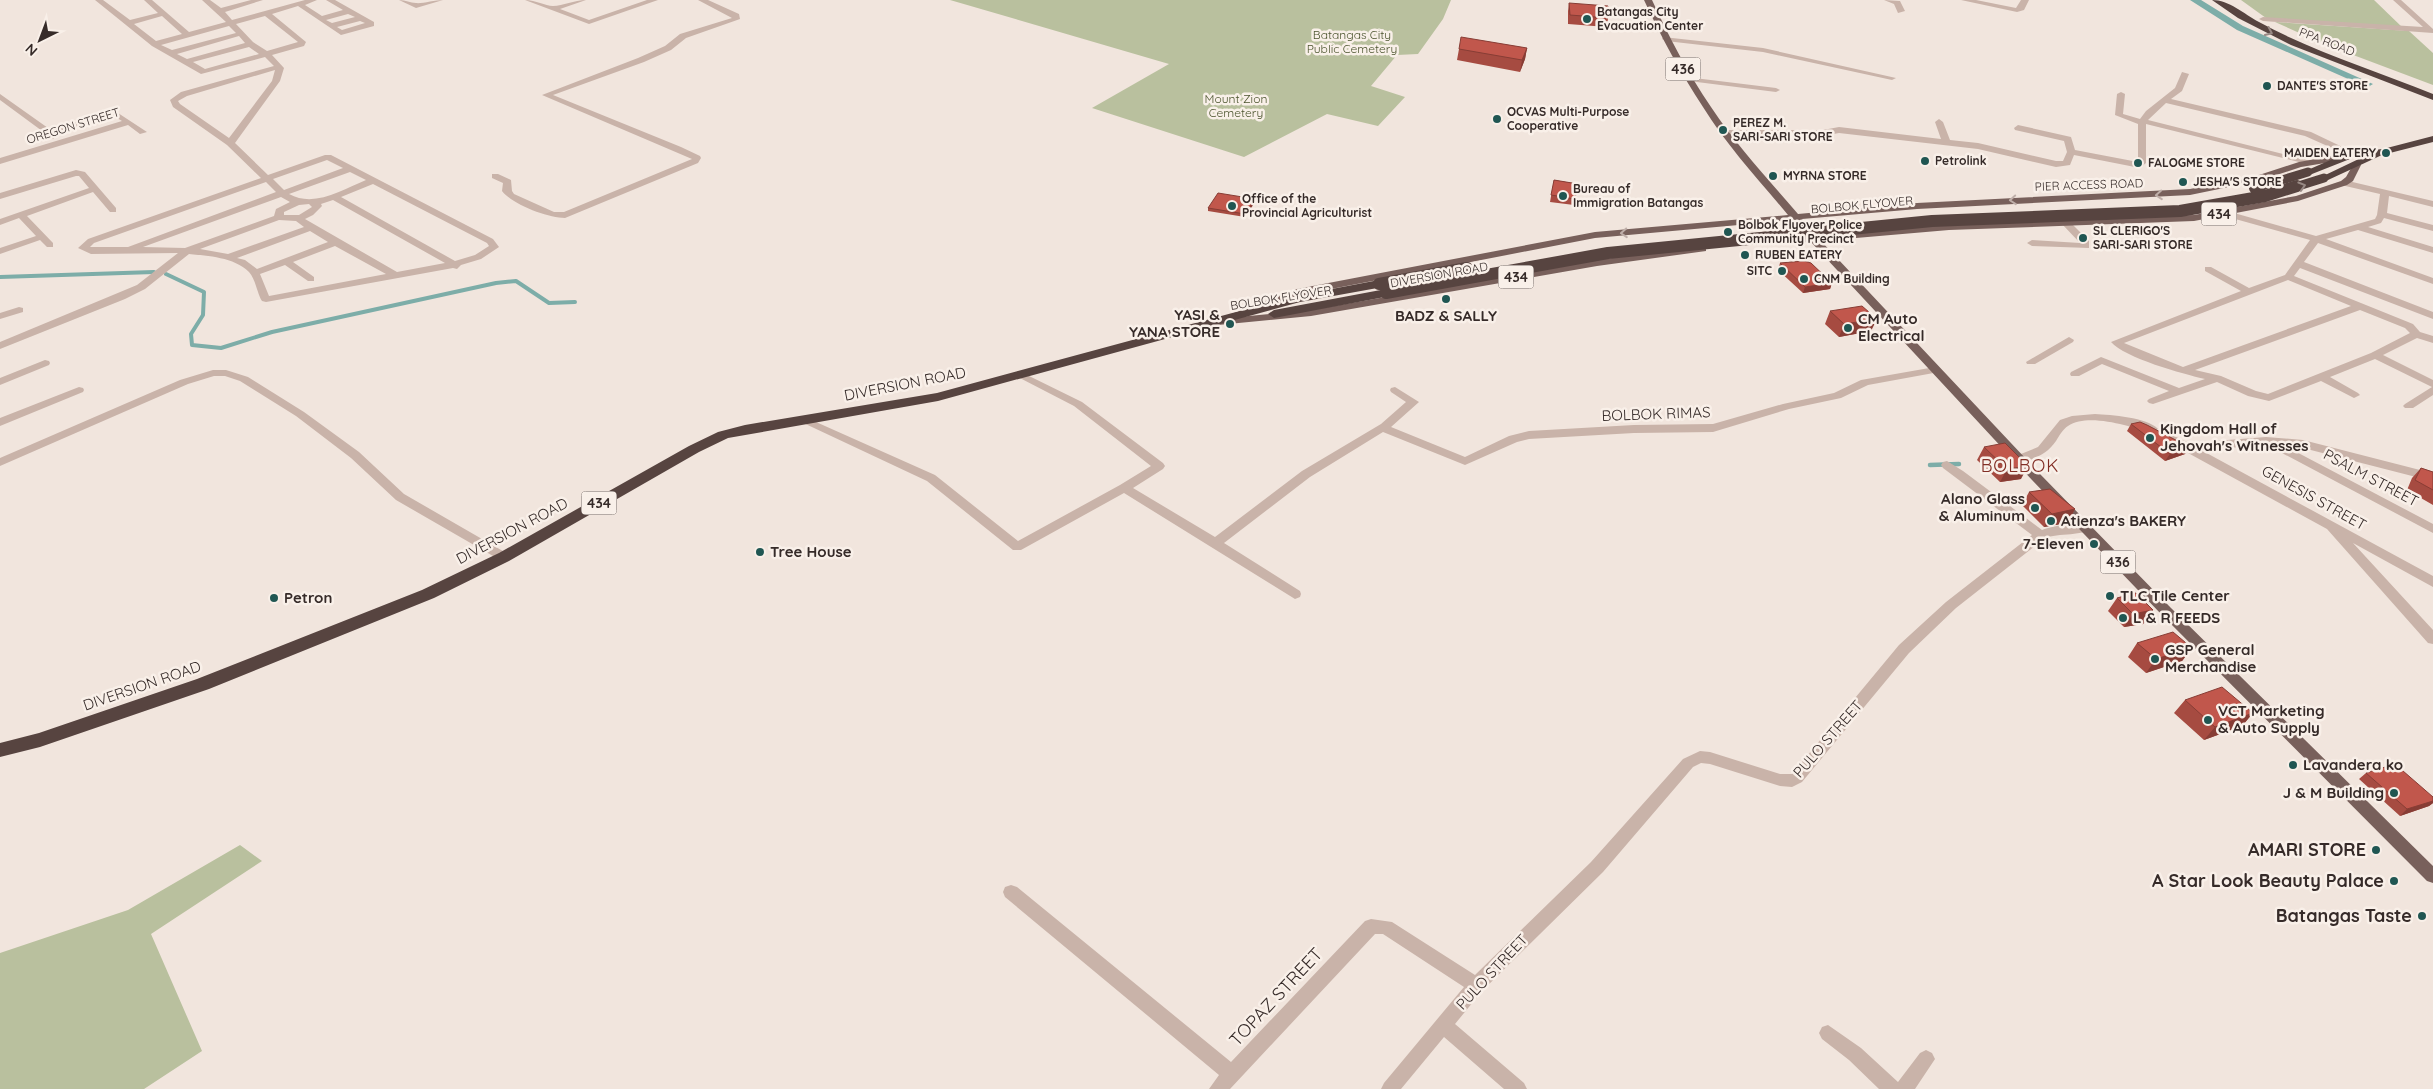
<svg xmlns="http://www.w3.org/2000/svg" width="2433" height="1089" viewBox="0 0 2433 1089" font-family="Quicksand,sans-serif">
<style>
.green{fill:#b9c09e}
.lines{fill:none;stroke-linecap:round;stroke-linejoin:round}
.stream-far1{stroke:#7dada8;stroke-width:4}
.stream{stroke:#7dada8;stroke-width:4.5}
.canal{fill:#7dada8;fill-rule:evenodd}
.street{fill:#c9b3a9;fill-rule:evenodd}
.primary{fill:#78605b;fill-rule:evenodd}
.highway{fill:#574440;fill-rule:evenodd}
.highway-bridge-far1{stroke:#574440;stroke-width:9}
.highway-bridge{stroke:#574440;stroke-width:12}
.wall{fill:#a64b41}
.shaded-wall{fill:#873d35}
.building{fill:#c1574c;stroke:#873d35}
.oneway{stroke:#988984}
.oneway2{stroke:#bfafa9}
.poi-dot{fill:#205652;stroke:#f9f0e9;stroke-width:2}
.labels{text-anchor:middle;stroke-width:5;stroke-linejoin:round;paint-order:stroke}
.far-poi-label{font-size:12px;font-weight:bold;fill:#362b29;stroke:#f9f0e9;text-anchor:start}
.far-park-label{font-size:12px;fill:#4b542e;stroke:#f9f0e9}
.far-street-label{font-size:12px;fill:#362b29;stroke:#f9f0e9}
.shield{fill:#f9f0e9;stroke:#706663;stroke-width:1}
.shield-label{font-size:14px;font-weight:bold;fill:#362b29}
.poi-label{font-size:15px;font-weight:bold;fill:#362b29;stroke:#f9f0e9;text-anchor:start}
.street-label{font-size:15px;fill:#362b29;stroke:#f9f0e9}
.quarter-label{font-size:18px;letter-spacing:1px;fill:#822e25;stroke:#f9f0e9}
.near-poi-label{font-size:18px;font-weight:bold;fill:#362b29;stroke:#f9f0e9;text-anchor:end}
.near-street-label{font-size:18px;fill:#362b29;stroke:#f9f0e9}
</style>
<rect width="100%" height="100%" fill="#f1e5dd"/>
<path class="green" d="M950,0h501l-8,19 -25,35 -21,1 -26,31 34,11 -27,29 -51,-12 -83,43 -152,-49 77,-44z
M2241,0h133l29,28 -137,-10z
M2275,22l134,9 24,22v32l-109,-41z
M240,845l22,16 -111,73 51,117 -58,38h-144v-136l128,-43z"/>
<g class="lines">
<path class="stream-far1" d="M166,274l38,18 -1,23 -12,19 1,11 29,3 51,-16 224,-49 20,-2 33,22 26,-1
M0,277l154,-5"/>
<path class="stream" d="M1930,465l29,-1"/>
<path class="canal" d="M2190,0h11l42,26 130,58 -5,3 -4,-1 -127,-56z"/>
<path class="street" d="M95,0h8l27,20 28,-7 -14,-13h8l37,32 37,-10 -24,-22h8l11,8 30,-8h12l-38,12 7,8 73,-20h12l-12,5 17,11 21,-6 -17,-10h9l39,22v4l-33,9 -43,-29 -26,8 34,28 -2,4 -32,9 12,13 -4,13 -45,62 33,32 57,-20h6l162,84 6,8 -18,12 -20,6 -4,4 -4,-1 -187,34 -4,-1c-5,-8 -6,-21 -13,-29 -15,-15 -41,-16 -60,-18l-44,35 -20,10 -125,50v-7l137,-57 41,-32 -87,1 -13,-6 10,-9 173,-61 -34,-33 -54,-38 -3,-7 11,-8 93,-26 -9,-9 -64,17 -49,-28zM348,14l7,3 -23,6 -6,-3zM162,16l20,18 -26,7 -22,-17zM265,16l33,26 -31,9 -14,-9 -17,-18zM360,21l5,2 -23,7 -5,-3zM229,26l7,7 -64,17 -11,-5zM239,36l6,7 -58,16 -10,-5zM249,47l10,7 -54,15 -12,-7zM275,70l-3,11 -43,57 -49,-34 -2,-3 9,-5zM327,160l16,8 -59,22 -11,-11zM350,172l16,8c-24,10 -52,28 -77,14zM266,182l10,10 -148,55h-38l4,-4zM373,184l114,59 2,3 -14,9 -20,6 -114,-64zM281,197l9,5 -14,7 -2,7 -89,32 -42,-1zM333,200l112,63 -48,9 -92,-53 8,-4 9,-9 -1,-2zM309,204l3,3 -13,8h-15v-3l15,-7zM279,220l17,1 8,6 -76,27 -28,-5zM310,231l18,11 -71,27 -12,-9 -8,-2zM335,246l51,28 -117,22 -9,-22 25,-9 23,16h6v-4l-21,-15z
M399,0c7,0 11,3 17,3 5,1 19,-3 27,-3l-27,8z
M525,0c11,0 20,6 28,6 10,0 21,-6 33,-6l-26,9 29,11 58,-20h11l-69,24z
M698,0h10l31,14 1,5 -54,19 -15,12 -27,12 -91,33 128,52 19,9 1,2 -3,5 -133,55c-17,0 -52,-13 -63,-27l1,-8 -11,-5v-4h6l13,6 1,11 2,3 40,18h10l128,-53 -150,-64 96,-37 27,-12 15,-12 52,-16z
M1884,0l16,1 5,10 -7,2 -4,-9z
M1961,0h15l40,8 5,-8h8l-5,10 -7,2z
M2393,0h8l32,29v4l-170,-12 -4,-2 4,-2 160,10z
M1663,37l100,11 133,30 -4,2 -129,-28 -97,-11 -4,-2z
M2182,72l7,2 -7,17 -11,8 140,33 46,22 -7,2 -45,-20 -139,-33 -18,17 167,42 -4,3 -165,-41v39l-6,5 -66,-13 -4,10 -14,2 -78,-18 -139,-16 -16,3h-98l-4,-3 4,-3h98l16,-3 102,12 -6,-17 4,-3 4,3 7,18 28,3 78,18h7l4,-9 -3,-11 -49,-11 -1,-2 4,-3 53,12 4,13 63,12v-38l-23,-9 2,-21 4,-2 4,2 -2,20 17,5 6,-8 29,-23z
M1686,77l90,11 4,2 -4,2 -87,-11 -4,-2z
M0,94l48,34 70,-15 29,19 -7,2 -12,-9 -128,39v-6l122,-37 -5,-3 -64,14 4,4 -4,3 -53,-39z
M76,170l9,2 31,36v4h-6l-17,-20 -66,24 26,27v4h-6l-7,-7 -40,14v-6l36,-12 -17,-18 -19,7v-6l89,-31 -10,-12h-3l-76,23v-6z
M2344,180l89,21v6l-44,-11 -2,17 46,12v6l-49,-13 -3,5 -13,4 65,20v6l-75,-23 -32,9 107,39v6l-115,-41 -14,19 129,50v7l-133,-51 -6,8 119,48 7,8 13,4v7l-16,-5 -34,17 50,25v15l-20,13h-8l-2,-2 2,-2 27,-17 -57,-28 -45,18 28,16 2,2 -6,3 -33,-17 -52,20 -21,-5 -31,-14 -64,22 -4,-1 -2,-2 2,-2 20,-8 -67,-27 -23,12h-8l-1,-2 1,-2 30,-15 78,31 26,-9c-22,-5 -80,-21 -94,-37l130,-51 -36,-20v-4h6l38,21 36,-13 25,-35 -89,-25v-4h6l89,25 59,-17 2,-4 3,-21 -39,-9 -1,-2zM2288,280l63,26 -168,61 -59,-24zM2360,310l45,18 5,5 -39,20 -103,41 -12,-3 -35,-15 -26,-6z
M2067,221l3,1 19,19v7l-57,-2 -5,-3 5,-3 48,3 -18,-19z
M19,307l4,1v4l-23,7v-6z
M2069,337l5,3 -1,2 -38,22h-8l-1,-2z
M45,360l4,1 1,2 -1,2 -49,20v-7z
M1935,367l5,3 -1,2 -71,13 -27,13 -52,11 -76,23 -79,1 -105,6 -12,3 -52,23 -82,-33 -73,45 -86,66 76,48 1,3 -1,3 -5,2 -171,-106 -103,57h-8l-86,-69 -130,-61 6,-4 4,2 128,57 83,66 102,-56 31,-19 -77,-60 -58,-30 1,-2h8l57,28 81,61 2,3 -2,3 -30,19 82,49 87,-66 79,-47 25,-22 -15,-10 -1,-2 1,-2 4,-1 24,15 -28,25 74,30 44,-21 20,-5 105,-6 79,-1 70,-20 51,-11 27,-13z
M213,370h13l22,7 56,35 55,40 45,42 104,60 2,3 -2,3h-8l-104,-60 -45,-42 -55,-42 -56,-35 -15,-5h-11l-26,8 -188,82v-8l180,-78z
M79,387l4,1 1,2 -1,2 -83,34v-8z
M2095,414c16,1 52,3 63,15l-6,4c-21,-6 -63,-21 -84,-7 -5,3 -9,10 -12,15 -9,13 -21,18 -36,22l-6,-4 2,-3 22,-9 22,-27 12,-4z
M2172,435l17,8 77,-6 37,3 117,30 13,5v9l-17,-7 -113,-29 -18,-2 148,78v9l-166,-88 -66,5 232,126v11l-80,-44 80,87v14l-5,-1 -101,-114 -159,-87 -2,-3 2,-3z
M1947,461l16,10 79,59c9,-4 44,-10 50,-2 -6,8 -35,5 -47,10l-89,70 -47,45 -107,129 -10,5 -12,-1 -70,-22 -9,-1 -8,4 -90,105 -121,119 -27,33 69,59 3,6h-23l-60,-52 -43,52h-20l3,-6 80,-96 -81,-53h-8l-145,155h-21l10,-14 -214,-178 -2,-5 2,-5 6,-2 6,2 214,175 134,-141 6,-2 21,3 83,53 116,-113 92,-103 17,-8 10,1 70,22h12l107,-129 47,-43 86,-67 -89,-67 -2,-3 2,-3z
M1828,1025l33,23 37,34 22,-29 6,-3 6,3 3,6 -20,30h-36l-30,-29 -27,-21 -3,-6 3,-6z"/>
<path class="primary" d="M1644,0h8c17,37 36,73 59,107 25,38 57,72 87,107l119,-11 273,-14 66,-13 43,-14 44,-8 4,3 -4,3 -42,7 -43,14 -68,14 -273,14 -115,10 14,17 133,-12 245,-9 102,-19 45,-15 5,-4 8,-14h6l1,2 -8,16 -6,4 -49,16 -104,20 -245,9 -128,11 219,233 131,134 262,258v17l-6,-2 -266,-267 -129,-134 -221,-238 -37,2 -2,-2 5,-3 30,-2 -14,-17 -198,18 -295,57 -42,16h-8v-4l47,-18 298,-57 193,-17c-29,-35 -61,-69 -85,-108 -22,-34 -42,-70 -59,-107z
M1703,246l3,1v4l-109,15 -286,50 -93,9 -5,-3 5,-3 93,-9 286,-50z"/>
<path class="highway" d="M2212,0c17,0 32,14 47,22 55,30 116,48 174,72v6l-142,-55 -53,-27z
M2433,136v6l-51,13 -54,25h-8l-1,-2 46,-22 -10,1 -43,17h-8l-1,-2 46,-20 34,-3z
M1379,280l6,4 -2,3 -83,15 -362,99 -210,37 -29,14 -190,109 -75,37 -225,91 -169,58 -40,10v-14l39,-10 158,-54 225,-89 77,-37 190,-107 29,-14 27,-7 192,-32 358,-97z
M1386,289l4,1 2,3 -2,3 -116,22 -6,-4 6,-4z"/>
<path class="highway-bridge-far1" d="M2256,188l52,-16
M2292,188l32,-10"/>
<path class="highway-bridge" d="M2255,188l5,-2
M1379,284l88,-16
M1386,293l222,-40 324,-32 248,-10 85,-15 32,-10"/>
</g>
<path class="wall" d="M1569,3l39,15 -1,9 -39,-3v-13z
M1527,48l-2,11 -5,13 -63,-12 2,-11z
M1554,180l24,4 -4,21 -24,-3z
M1255,199v3l-10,15 -37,-6v-3z
M1780,263l52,20 -2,6 -27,4 -25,-23z
M1830,311l41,20 -32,6 -14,-13z
M2131,424l54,30 -20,7 -38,-30z
M1984,447l37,32 -21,3 -23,-22z
M2421,468l12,4v33l-26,-15 5,-12z
M2029,492l46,17 -8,14 -23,4 -22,-22z
M2117,598l36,12 -10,14 -19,3 -16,-16z
M2137,643l55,5 -10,13 -36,12 -18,-16z
M2185,700l68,13 -11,13 -38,14 -30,-27z
M2366,773l67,24v6l-4,3 -29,10 -41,-37z"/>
<path class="shaded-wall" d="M1527,48l-2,11 -5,13 2,-12z
M1255,199v3l-10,15v-3z
M1832,283l-2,6 -27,4 2,-6z
M1877,319l-6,12 -32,6 5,-13z
M2189,447l-4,7 -20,7 5,-7z
M2028,466l-7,13 -21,3 7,-13z
M2075,509l-8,14 -23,4 8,-13z
M2153,610l-10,14 -19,3 9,-13z
M2192,648l-10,13 -36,12 10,-14z
M2253,713l-11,13 -38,14 11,-13z
M2433,801v2l-4,3 -29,10 7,-7z"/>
<path class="building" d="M1569,3l39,3v12l-38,-3z
M1461,37l66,11 -5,12 -63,-11z
M1554,180l24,4 -3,15 -24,-4z
M1218,193l37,6 -10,15 -37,-6z
M1804,261l7,2 21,20 -27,4 -25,-24z
M1862,306l15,13 -33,5 -14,-13z
M2140,422l7,3 42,22 -19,7 -39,-30z
M2005,443l23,23 -21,3 -23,-22z
M2421,468l12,4v18l-18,-10z
M2050,489l25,20 -23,5 -23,-22z
M2136,593l17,17 -20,4 -16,-16z
M2173,632l19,16 -36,11 -19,-16z
M2222,687l31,26 -38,14 -30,-27z
M2395,764l38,33v4l-26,8 -41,-36z"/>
<defs><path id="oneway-chevron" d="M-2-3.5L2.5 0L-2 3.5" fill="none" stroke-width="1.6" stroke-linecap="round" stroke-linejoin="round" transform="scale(1.25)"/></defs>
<g class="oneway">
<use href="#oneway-chevron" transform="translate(2269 32) rotate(25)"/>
<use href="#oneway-chevron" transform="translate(2302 186) rotate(-17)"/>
</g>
<g class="oneway2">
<use href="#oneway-chevron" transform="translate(2159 195) rotate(176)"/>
<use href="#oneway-chevron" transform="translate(2013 200) rotate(176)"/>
<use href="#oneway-chevron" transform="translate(1624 233) rotate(176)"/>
</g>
<g class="poi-dot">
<circle cx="1587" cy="19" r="5"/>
<circle cx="2267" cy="86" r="5"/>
<circle cx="1497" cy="119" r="5"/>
<circle cx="1723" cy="130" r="5"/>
<circle cx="2386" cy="153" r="5"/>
<circle cx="1925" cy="161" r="5"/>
<circle cx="2138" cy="163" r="5"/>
<circle cx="1773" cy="176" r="5"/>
<circle cx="2183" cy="182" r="5"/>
<circle cx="1563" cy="196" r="5"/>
<circle cx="1232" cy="206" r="5"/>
<circle cx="1728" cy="232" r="5"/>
<circle cx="2083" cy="238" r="5"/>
<circle cx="1745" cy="255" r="5"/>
<circle cx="1782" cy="271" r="5"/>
<circle cx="1804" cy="279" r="5"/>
<circle cx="1446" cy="299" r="5"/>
<circle cx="1230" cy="324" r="5"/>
<circle cx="1848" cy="328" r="5"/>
<circle cx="2150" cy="438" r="5"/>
<circle cx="2035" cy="508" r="5"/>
<circle cx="2051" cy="521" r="5"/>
<circle cx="2094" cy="544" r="5"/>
<circle cx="760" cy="552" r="5"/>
<circle cx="2110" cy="596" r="5"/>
<circle cx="274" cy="598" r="5"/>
<circle cx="2123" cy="618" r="5"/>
<circle cx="2155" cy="659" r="5"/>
<circle cx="2208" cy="720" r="5"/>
<circle cx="2293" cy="765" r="5"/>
<circle cx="2394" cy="793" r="5"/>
<circle cx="2376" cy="850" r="5"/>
<circle cx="2394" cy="881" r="5"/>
<circle cx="2422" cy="916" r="5"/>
</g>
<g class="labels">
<g class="far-poi-label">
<text x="1597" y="16">Batangas City<tspan x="1597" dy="14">Evacuation Center</tspan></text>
<text x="2277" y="90">DANTE'S STORE</text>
<text x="1507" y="116">OCVAS Multi-Purpose<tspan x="1507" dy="14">Cooperative</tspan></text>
<text x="1733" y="127">PEREZ M.<tspan x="1733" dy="14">SARI-SARI STORE</tspan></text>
<text x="2376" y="157" text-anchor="end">MAIDEN EATERY</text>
<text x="1935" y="165">Petrolink</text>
<text x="2148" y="167">FALOGME STORE</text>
<text x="1783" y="180">MYRNA STORE</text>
<text x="2193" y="186">JESHA'S STORE</text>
<text x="1573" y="193">Bureau of<tspan x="1573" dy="14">Immigration Batangas</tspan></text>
<text x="1242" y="203">Office of the<tspan x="1242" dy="14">Provincial Agriculturist</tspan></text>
<text x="1738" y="229">Bolbok Flyover Police<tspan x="1738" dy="14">Community Precinct</tspan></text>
<text x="2093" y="235">SL CLERIGO'S<tspan x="2093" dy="14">SARI-SARI STORE</tspan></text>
<text x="1755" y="259">RUBEN EATERY</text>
<text x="1772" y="275" text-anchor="end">SITC</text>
<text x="1814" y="283">CNM Building</text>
</g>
<g class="far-park-label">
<text x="1352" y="39">Batangas City<tspan x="1352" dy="14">Public Cemetery</tspan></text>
<text x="1236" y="103">Mount Zion<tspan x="1236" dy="14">Cemetery</tspan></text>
</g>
<g class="far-street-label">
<text transform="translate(2327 42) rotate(21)" y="4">PPA ROAD</text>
<text transform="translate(73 126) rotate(-17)" y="4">OREGON STREET</text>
<text transform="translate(2089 185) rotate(-2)" y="4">PIER ACCESS ROAD</text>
<text transform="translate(1862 205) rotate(-5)" y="4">BOLBOK FLYOVER</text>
<text transform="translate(1439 275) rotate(-10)" y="4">DIVERSION ROAD</text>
<text transform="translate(1281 298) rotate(-9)" y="4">BOLBOK FLYOVER</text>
</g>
<g class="shield">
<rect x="1665.5" y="57.5" width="35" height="23" rx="4"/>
<rect x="2201.5" y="202.5" width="35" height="23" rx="4"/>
<rect x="1498.5" y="265.5" width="35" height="23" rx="4"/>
<rect x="581.5" y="491.5" width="35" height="23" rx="4"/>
<rect x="2100.5" y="550.5" width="35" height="23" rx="4"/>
</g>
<g class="shield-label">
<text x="1683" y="74">436</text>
<text x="2219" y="219">434</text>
<text x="1516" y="282">434</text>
<text x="599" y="508">434</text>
<text x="2118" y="567">436</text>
</g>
<g class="poi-label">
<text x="1220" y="320" text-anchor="end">YASI &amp;<tspan x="1220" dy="17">YANA STORE</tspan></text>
<text x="1446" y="321" text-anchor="middle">BADZ &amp; SALLY</text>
<text x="1858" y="324">CM Auto<tspan x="1858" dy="17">Electrical</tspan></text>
<text x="2160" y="434">Kingdom Hall of<tspan x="2160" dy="17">Jehovah's Witnesses</tspan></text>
<text x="2025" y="504" text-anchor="end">Alano Glass<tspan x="2025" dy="17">&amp; Aluminum</tspan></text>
<text x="2061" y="526">Atienza's BAKERY</text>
<text x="2084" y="549" text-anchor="end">7-Eleven</text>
<text x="770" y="557">Tree House</text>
<text x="2120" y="601">TLC Tile Center</text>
<text x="284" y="603">Petron</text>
<text x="2133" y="623">L &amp; R FEEDS</text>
<text x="2165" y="655">GSP General<tspan x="2165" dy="17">Merchandise</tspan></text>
<text x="2218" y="716">VCT Marketing<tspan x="2218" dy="17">&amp; Auto Supply</tspan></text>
<text x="2303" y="770">Lavandera ko</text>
<text x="2384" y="798" text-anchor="end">J &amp; M Building</text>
</g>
<g class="street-label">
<text transform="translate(905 384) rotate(-11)" y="5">DIVERSION ROAD</text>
<text transform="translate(1656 414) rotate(-2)" y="5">BOLBOK RIMAS</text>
<text transform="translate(2371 478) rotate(28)" y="5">PSALM STREET</text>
<text transform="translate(2314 498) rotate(29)" y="5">GENESIS STREET</text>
<text transform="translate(512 531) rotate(-28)" y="5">DIVERSION ROAD</text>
<text transform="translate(142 686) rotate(-19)" y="5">DIVERSION ROAD</text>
<text transform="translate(1828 739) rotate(-49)" y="5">PULO STREET</text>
<text transform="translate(1492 972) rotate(-47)" y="5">PULO STREET</text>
</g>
<g class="quarter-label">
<text x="2020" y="472">BOLBOK</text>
</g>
<g class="near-poi-label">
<text x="2366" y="856">AMARI STORE</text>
<text x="2384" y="887">A Star Look Beauty Palace</text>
<text x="2412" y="922">Batangas Taste</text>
</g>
<g class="near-street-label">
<text transform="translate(1276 997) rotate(-47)" y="6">TOPAZ STREET</text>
</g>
</g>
<g transform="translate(40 40) rotate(222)" stroke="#f9f0e9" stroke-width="4" paint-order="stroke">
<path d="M0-4L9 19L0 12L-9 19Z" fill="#362b29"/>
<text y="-8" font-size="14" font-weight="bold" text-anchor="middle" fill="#362b29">N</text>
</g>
</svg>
